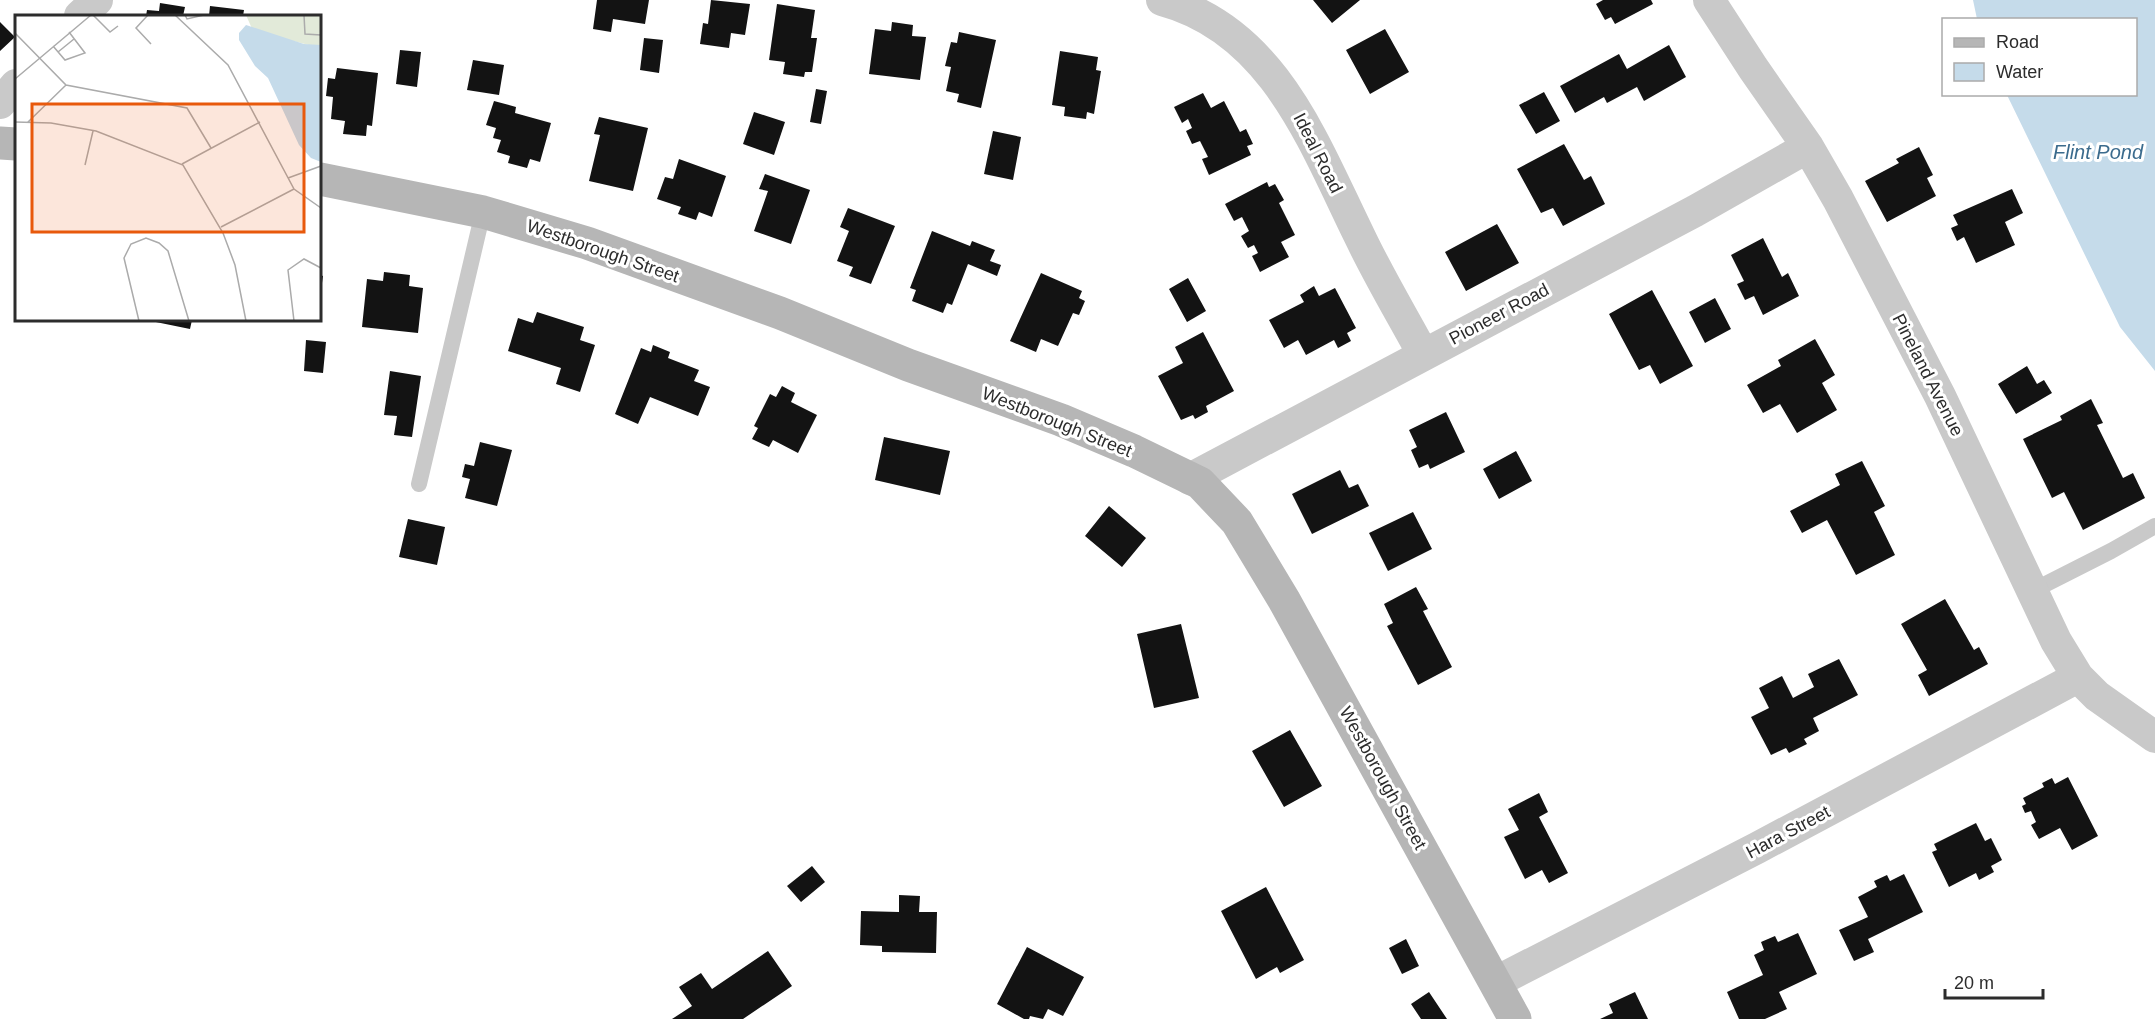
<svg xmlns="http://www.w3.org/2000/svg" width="2155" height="1019" viewBox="0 0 2155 1019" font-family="Helvetica,sans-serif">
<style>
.water{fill:#c5dbea}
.building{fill:#131313}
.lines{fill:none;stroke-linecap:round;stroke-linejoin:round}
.lane{stroke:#c9c9c9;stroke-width:16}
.street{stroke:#c9c9c9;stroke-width:32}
.secondary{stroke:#b6b6b6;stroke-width:33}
.labels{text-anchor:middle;stroke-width:6;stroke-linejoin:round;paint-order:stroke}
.street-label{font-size:18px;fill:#2c2c2c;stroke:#fff}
.water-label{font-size:20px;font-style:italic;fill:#3b6b8d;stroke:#fff}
.inset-road{fill:none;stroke:#ababab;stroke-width:1.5}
.view{fill:#e8590c;fill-opacity:0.15;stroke:#e8590c;stroke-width:3}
.inset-edge{fill:none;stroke:#2c2c2c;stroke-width:3}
</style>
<rect width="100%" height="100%" fill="#fff"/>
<path class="water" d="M1973,0h182v371l-35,-44 -113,-232 129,-1v-74l-159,-1z"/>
<path class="building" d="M597,0h52l-4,24 -32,-5 -2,13 -18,-3z
M711,0l39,4 -5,31 -14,-2 -2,15 -29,-4 3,-21 5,1z
M1313,0h47l-28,23z
M1603,0h48l2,4 -38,20 -4,-7 -6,3 -9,-16z
M160,3l25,4 -2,9h-37l1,-6 12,1z
M777,4l38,6 -4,28h6l-5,34h-7l-1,5 -21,-3 2,-12 -16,-2z
M210,6l34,4 -1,6h-34z
M0,22l15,15 -15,14z
M892,22l21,3 -1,11 14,1 -6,43 -51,-6 6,-45 16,2z
M1385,29l24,43 -39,22 -24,-44z
M959,32l37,8 -15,68 -24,-6 2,-8 -13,-3 5,-24 -6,-1 6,-24 6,1z
M644,38l19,2 -4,33 -19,-3z
M1669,45l17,32 -42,24 -7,-14 -30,16 -3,-6 -29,16 -15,-27 59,-32 8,15z
M400,50l21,2 -4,35 -21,-3z
M1060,51l38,6 -2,13 5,1 -7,43 -7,-2 -1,7 -22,-3 1,-9 -13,-2z
M473,60l31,5 -5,30 -32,-5z
M337,68l41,5 -6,53 -5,-1 -1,11 -23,-2 2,-13 -14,-2 2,-22 -7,-1 2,-18 7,1z
M816,89l11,2 -6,33 -11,-2z
M1544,92l16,29 -24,13 -17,-29z
M1203,93l8,15 13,-7 16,31 6,-3 7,15 -6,2 4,9 -42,20 -7,-16 6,-2 -8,-16 -8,3 -6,-13 6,-3 -4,-9 -6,4 -8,-16z
M494,101l22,6 -1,6 36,10 -11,39 -10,-3 -3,9 -19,-5 2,-7 -13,-4 4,-12 -8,-2 3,-10 -10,-3z
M754,112l31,10 -11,33 -31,-11z
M599,117l49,11 -15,63 -44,-10 11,-46 -6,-1z
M993,131l28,6 -8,43 -29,-6z
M1564,144l20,36 7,-4 14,28 -42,22 -10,-18 -12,5 -24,-44z
M1919,147l14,28 -6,3 9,18 -49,26 -22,-41 34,-18 -3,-4z
M679,159l47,17 -14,41 -13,-5 -3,8 -18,-6 3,-7 -24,-8 8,-22 8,2z
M765,174l45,16 -19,54 -37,-13 14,-40 -9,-2z
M1267,182l2,5 6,-3 9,16 -5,3 16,32 -14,7 8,15 -29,15 -8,-16 6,-3 -4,-8 -6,3 -7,-12 8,-5 -7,-14 -8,4 -9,-17z
M2012,189l11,24 -18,9 10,23 -39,18 -12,-26 -7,4 -6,-13 7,-3 -5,-10z
M848,208l47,18 -24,58 -22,-8 4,-9 -16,-6 12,-30 -9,-4z
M1497,224l22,39 -53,28 -21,-39z
M932,231l38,15 2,-5 23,9 -5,11 11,4 -4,11 -29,-12 -16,41 -5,-2 -4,10 -31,-12 4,-11 -6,-2z
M1763,238l19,39 6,-4 11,23 -36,19 -9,-19 -9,4 -8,-16 7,-3 -13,-26z
M384,272l26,3 -1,11 14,2 -5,45 -56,-6 5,-48 16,2z
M1041,273l41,18 -3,7 6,3 -6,14 -6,-2 -15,33 -17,-7 -5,13 -26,-11z
M320,275l3,1 -2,14h-1z
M1188,278l18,33 -19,11 -18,-33z
M1314,286l5,10 16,-8 21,40 -9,5 4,8 -13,7 -4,-8 -28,15 -8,-15 -14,8 -15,-28 35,-18 -4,-7z
M1652,290l41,76 -33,18 -10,-19 -11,5 -30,-56z
M1715,298l16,31 -26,14 -16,-31z
M537,312l47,15 -4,13 15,5 -15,47 -24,-8 5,-16 -53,-17 10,-33 15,5z
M146,320h46l-2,9z
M1203,332l31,59 -28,15 2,6 -13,7 -2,-4 -12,5 -23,-44 25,-13 -8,-16z
M1815,339l20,36 -13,8 15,27 -40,23 -17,-29 -17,9 -16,-28 34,-19 -3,-6z
M306,340l20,2 -3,31 -19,-2z
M653,345l17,7 -2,6 31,12 -5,11 16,6 -12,29 -48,-19 -12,27 -23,-10 26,-66 10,4z
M2027,366l10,18 7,-4 8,13 -36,21 -18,-30z
M390,371l31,5 -9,61 -18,-2 3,-19 -13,-1z
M782,386l13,7 -4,9 26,13 -19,38 -25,-13 -4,7 -17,-8 6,-11 -4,-2 16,-32 6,3z
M2091,399l12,24 -6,2 26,53 10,-5 12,25 -62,32 -19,-38 -12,6 -29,-59 39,-19 -2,-4z
M1446,412l19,40 -35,17 -2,-5 -9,4 -8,-18 6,-3 -8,-17z
M884,437l66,14 -10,44 -65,-15z
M480,442l32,8 -15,56 -32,-8 5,-19 -8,-2 3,-13 9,2z
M1516,451l16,30 -33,18 -16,-30z
M1862,461l23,45 -11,6 21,43 -39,20 -29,-55 -25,13 -12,-22 50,-26 -5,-11z
M1340,470l9,18 9,-4 11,22 -57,28 -20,-40z
M1109,506l37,32 -24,29 -37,-31z
M1413,512l19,37 -44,22 -19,-38z
M408,519l37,8 -8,38 -38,-8z
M1416,587l12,22 -5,2 29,56 -34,18 -31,-59 6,-3 -9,-19z
M1945,599l29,51 5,-3 9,17 -59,32 -11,-21 9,-5 -26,-46z
M1181,624l18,74 -45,10 -17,-74z
M1839,659l19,36 -45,23 6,13 -15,8 3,5 -18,9 -3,-5 -15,7 -20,-38 18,-9 -10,-20 23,-12 11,22 21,-11 -6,-13z
M1290,730l32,56 -38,21 -32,-56z
M2068,777l30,59 -26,14 -12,-22 -21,11 -8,-14 5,-3 -5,-11 -6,2 -3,-7 4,-2 -3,-6 21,-11 -2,-4 10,-5 3,6z
M1539,793l9,19 -9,5 29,56 -19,10 -7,-13 -17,9 -21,-42 15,-7 -11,-21z
M1976,823l9,18 6,-3 11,22 -11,6 3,6 -15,8 -3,-7 -27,14 -17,-35 5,-2 -3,-6z
M812,866l13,16 -24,20 -14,-16z
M1904,874l19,38 -55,27 6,13 -20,9 -15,-31 29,-13 -10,-20 19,-10 -3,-6 13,-6 3,6z
M1266,887l38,73 -24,13 -3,-6 -21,12 -35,-68z
M899,895l21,1 -1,16h18l-1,41 -54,-1v-6l-22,-1 1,-34 38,1z
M1798,933l19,41 -38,18 8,17 -22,10h-26l-12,-27 36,-17 -9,-20 10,-5 -3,-8 14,-6 3,6z
M1406,939l13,27 -17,8 -13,-26z
M1027,947l57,30 -21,39 -15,-7 -5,10 -13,-3 -1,3h-5l-27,-15z
M768,951l24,35 -49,33h-71l20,-13 -13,-19 22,-14 11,16z
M1429,992l18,27h-26l-10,-15z
M1635,992l13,27h-48l13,-6 -4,-9z"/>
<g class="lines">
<path class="lane" d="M419,484l64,-272
M2032,591l79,-40 44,-25"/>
<path class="street" d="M1162,0c112,30 152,144 198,237 19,40 42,78 63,117
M1709,0l44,68 55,79 30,52 102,197 116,245 22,36 19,19 58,41
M80,16l17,-16
M0,103l16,-18
M1190,479l505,-268 113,-64
M1496,982l261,-134 321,-171"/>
<path class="secondary" d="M0,143l16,1
M320,179l163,33 104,31 193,70 128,52 153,55 73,31 66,32 37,39 47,78 231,419"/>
</g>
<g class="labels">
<g class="street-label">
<text transform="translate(1318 153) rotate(63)" y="6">Ideal Road</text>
<text transform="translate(603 251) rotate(19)" y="6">Westborough Street</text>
<text transform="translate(1499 314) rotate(-28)" y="6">Pioneer Road</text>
<text transform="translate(1928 375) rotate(63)" y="6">Pineland Avenue</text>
<text transform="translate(1057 422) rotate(22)" y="6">Westborough Street</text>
<text transform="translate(1383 778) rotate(61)" y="6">Westborough Street</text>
<text transform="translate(1788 832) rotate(-28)" y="6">Hara Street</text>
</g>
<g class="water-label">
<text x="2098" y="159">Flint Pond</text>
</g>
</g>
<g transform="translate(15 15)">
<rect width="306" height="306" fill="#fff"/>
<path d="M231,0h75v33l-68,-17z" fill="#e2ead9"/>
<path d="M231,10l58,19 17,1v117l-10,-4 -12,-13 -31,-67 -13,-12 -16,-26v-7z" fill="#c5dbea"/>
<path class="inset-road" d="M78,0l17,17 8,-6M133,0l-12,13 15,16M160,0l53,50 66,124 27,19M170,0l2,4 17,-4M289,0l1,19 16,1M0,18l51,52 121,23 24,40M38,31l12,14 20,-7 -16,-21M43,37l16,-13M0,64l76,-64M0,107l36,1 45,8 87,34 40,68 12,32 11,56M13,107l38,-37M167,149l78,-42M70,150l8,-34M273,163l33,-12M206,212l73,-38M124,306l-15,-63 7,-14 15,-6 13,5 9,8 21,70M279,306l-6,-51 16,-11 17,9"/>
<path class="view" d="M17,89h272v128h-272z"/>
<rect width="306" height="306" class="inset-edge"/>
</g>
<rect x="1942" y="18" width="195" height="78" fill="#ffffff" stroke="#ababab" stroke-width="1.5"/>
<rect x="1954" y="38" width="30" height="9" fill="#b6b6b6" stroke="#ababab" stroke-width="1.5"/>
<text x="1996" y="48" font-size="18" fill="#2c2c2c">Road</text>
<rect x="1954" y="63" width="30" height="18" fill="#c5dbea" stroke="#ababab" stroke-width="1.5"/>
<text x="1996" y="78" font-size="18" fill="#2c2c2c">Water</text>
<path d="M1945 989v9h98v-9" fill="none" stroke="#2c2c2c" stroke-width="3"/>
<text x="1954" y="989" font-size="18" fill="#2c2c2c" stroke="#ffffff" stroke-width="4.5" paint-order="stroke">20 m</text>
</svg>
